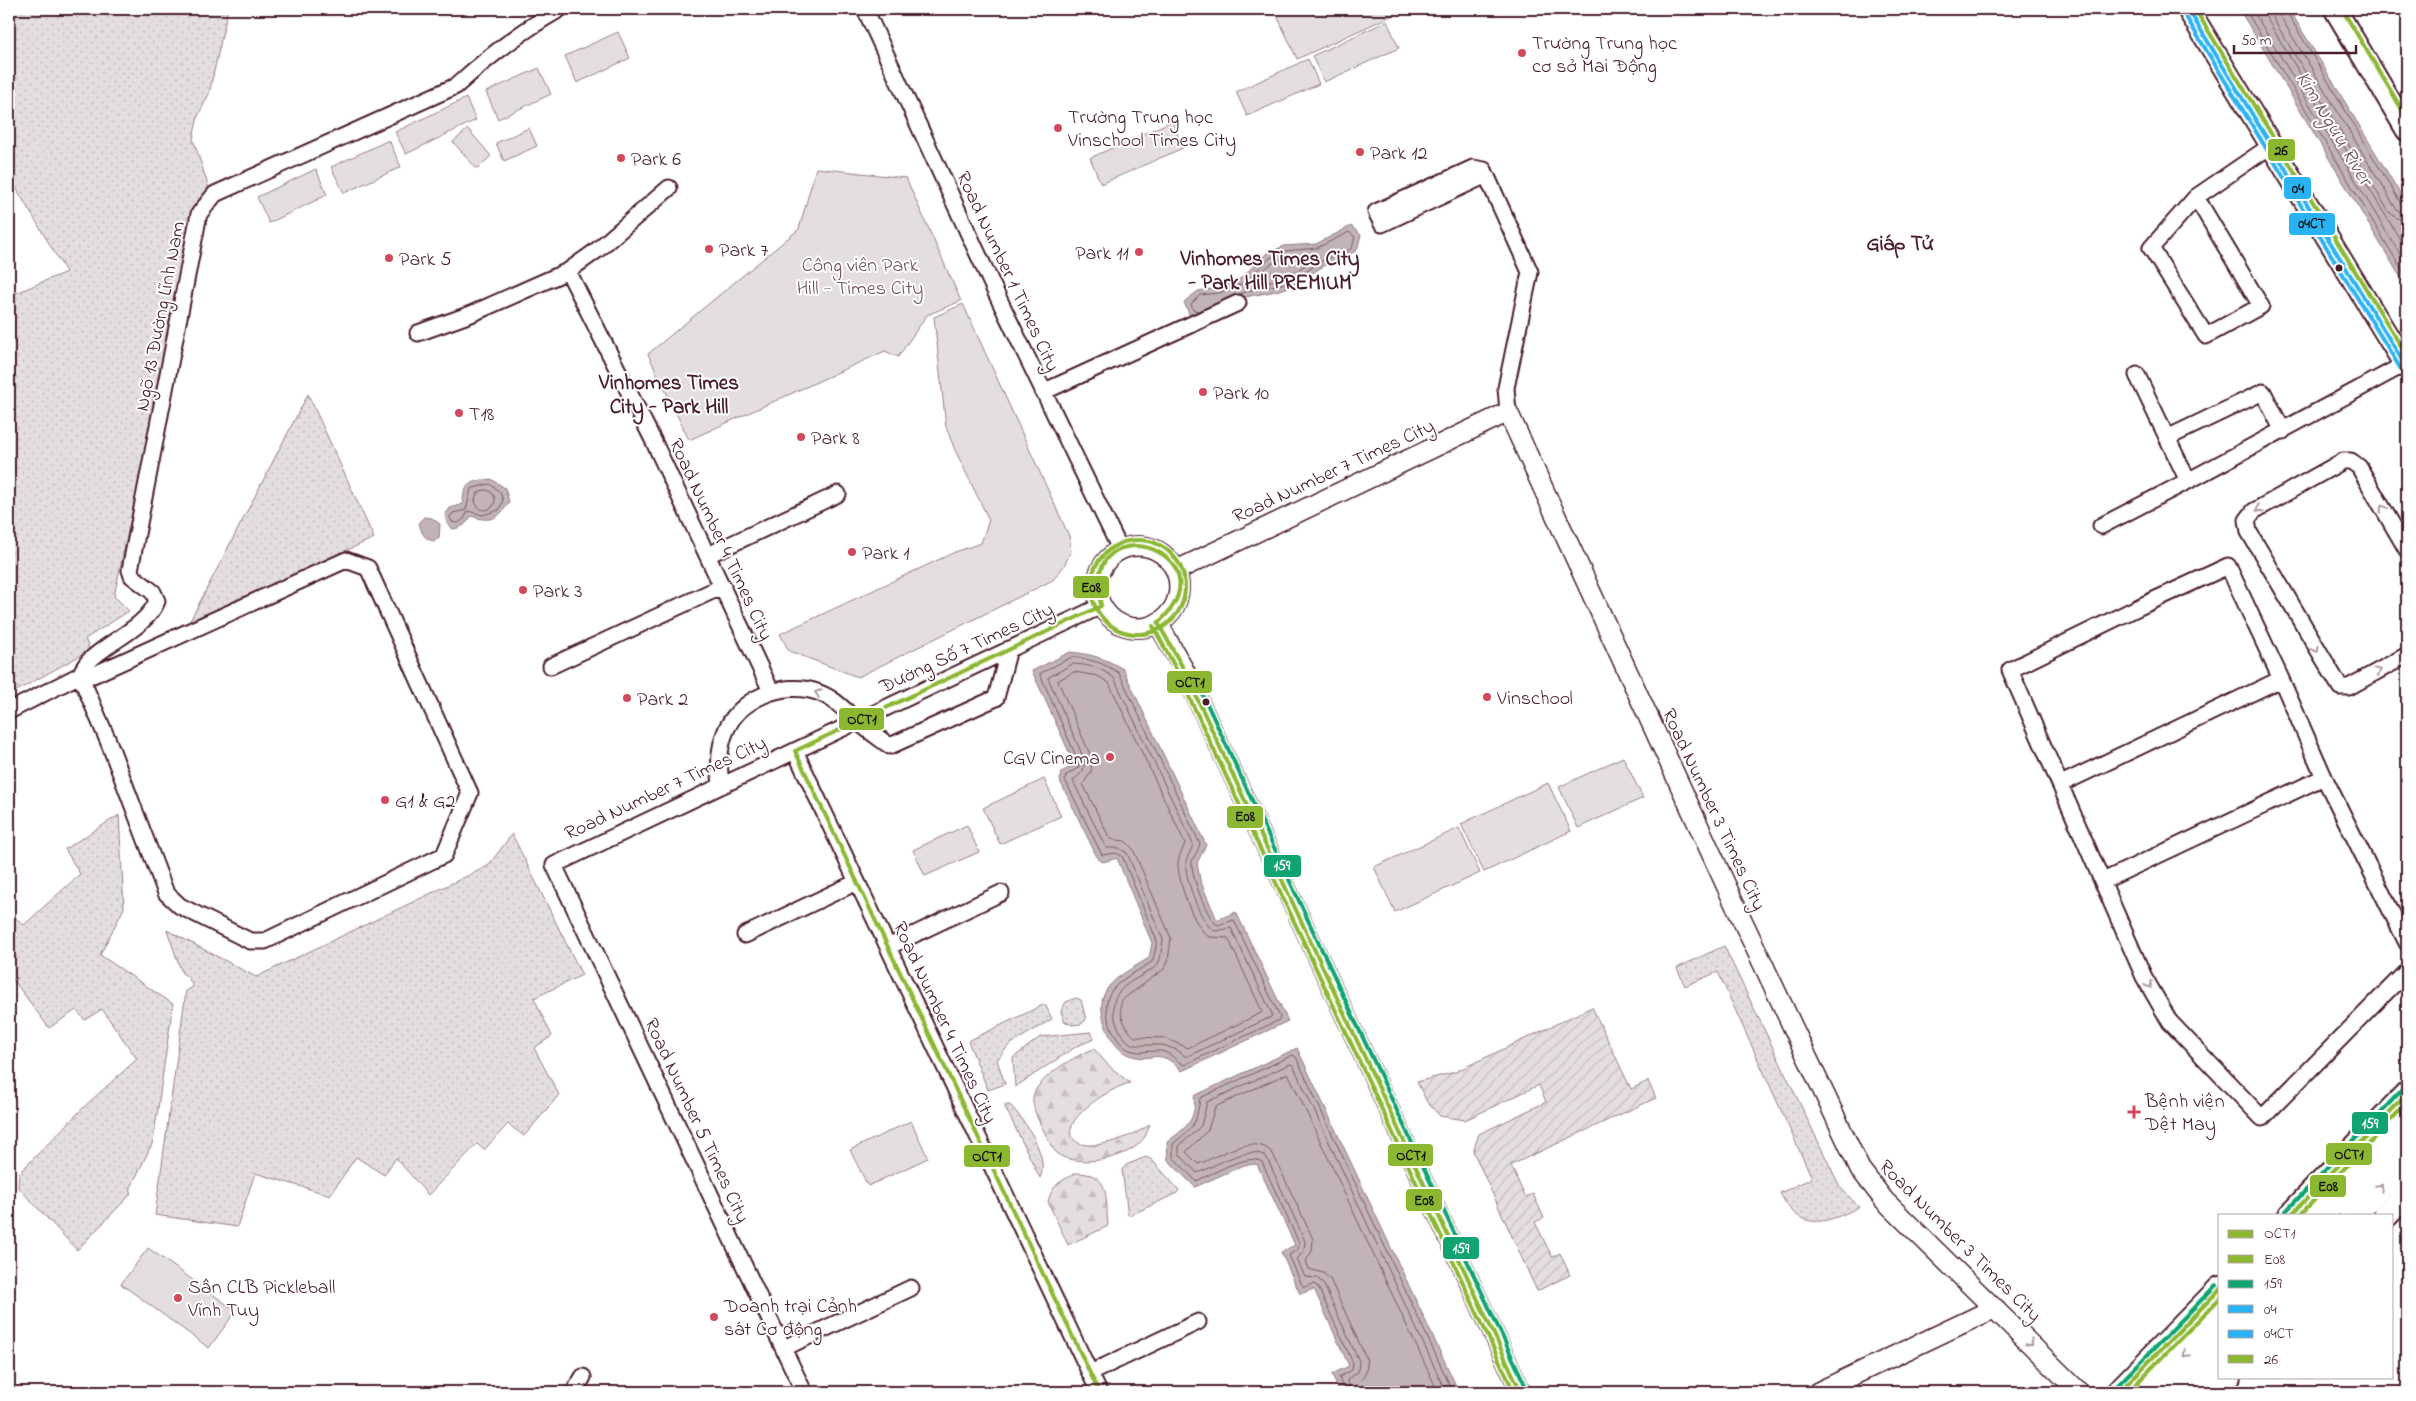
<svg xmlns="http://www.w3.org/2000/svg" width="2416" height="1401" viewBox="0 0 2416 1401" font-family="'Indie Flower',sans-serif">
<style>
.grass{fill:url(#grass-dots);stroke:#987e86}
.forest{fill:url(#forest-firs);stroke:#987e86}
.park{fill:#e5dee0;stroke:#987e86}
.garden{fill:url(#garden-furrows);stroke:#987e86}
.water{fill:#c1b3b6;stroke:#91787e}
.lines{fill:none;stroke-linecap:round;stroke-linejoin:round}
.shore{stroke:#7a5a63;stroke-width:1}
.minor-casing{stroke:#4a1f2b;stroke-width:19}
.tertiary-casing{stroke:#4a1f2b;stroke-width:22}
.secondary-casing{stroke:#4a1f2b;stroke-width:25}
.primary-casing{stroke:#4a1f2b;stroke-width:28}
.trunk-casing{stroke:#4a1f2b;stroke-width:29}
.minor{stroke:#fff;stroke-width:15}
.tertiary{stroke:#fff;stroke-width:19}
.secondary{stroke:#fff;stroke-width:21}
.primary{stroke:#fff;stroke-width:24}
.trunk{stroke:#fff;stroke-width:25}
.bus-1-casing{stroke:#fff;stroke-width:8}
.bus-2-casing{stroke:#fff;stroke-width:8}
.bus-3-casing{stroke:#fff;stroke-width:8}
.bus-4-casing{stroke:#fff;stroke-width:8}
.bus-5-casing{stroke:#fff;stroke-width:8}
.bus-6-casing{stroke:#fff;stroke-width:8}
.bus-1{stroke:#8cb730;stroke-width:4}
.bus-2{stroke:#8cb730;stroke-width:4}
.bus-3{stroke:#11a471;stroke-width:4}
.bus-4{stroke:#29b2f4;stroke-width:4}
.bus-5{stroke:#29b2f4;stroke-width:4}
.bus-6{stroke:#8cb730;stroke-width:4}
.oneway{stroke:#ae9aa0}
.poi-dot{fill:#d1495b;stroke:#fff;stroke-width:2}
.bus-dot{fill:#4a1f2b;stroke:#fff;stroke-width:2}
.labels{text-anchor:middle;stroke-width:4;stroke-linejoin:round;paint-order:stroke}
.poi-label{font-size:20px;fill:#4a1f2b;stroke:#fff;text-anchor:start}
.park-label{font-size:20px;fill:#714f58;stroke:#fff}
.street-label{font-size:20px;fill:#4a1f2b;stroke:#fff}
.water-label{font-size:21px;font-style:italic;fill:#74535c;stroke:#fff}
.neighbourhood-label{font-size:21px;font-weight:bold;fill:#4a1f2b;stroke:#fff}
.line-badge{stroke:#fff;stroke-width:2}
.badge-label{font-size:14px;text-anchor:middle;font-weight:bold;fill:#fff}
.pale-badge-label{font-size:14px;text-anchor:middle;font-weight:bold;fill:#111}
</style>
<defs>
<pattern id="grass-dots" width="8" height="8" patternUnits="userSpaceOnUse" patternTransform="scale(1.25)"><rect width="8" height="8" fill="#e5dee0"/><path d="M2 2h.1M6 6h.1" fill="none" stroke="#c6bec0" stroke-width="1.8" stroke-linecap="round"/></pattern>
<pattern id="forest-firs" width="22" height="20" patternUnits="userSpaceOnUse" patternTransform="scale(1.25)"><rect width="22" height="20" fill="#e5dee0"/><path d="M5 1l3.5 6h-7zM16 11l3.5 6h-7z" fill="#c6bec0"/></pattern>
<pattern id="garden-furrows" width="10" height="10" patternUnits="userSpaceOnUse" patternTransform="scale(1.25)"><rect width="10" height="10" fill="#e5dee0"/><path d="M-1 1l2-2M0 10L10 0M9 11l2-2" fill="none" stroke="#c6bec0"/></pattern>
</defs>
<rect width="100%" height="100%" fill="#fff"/>
<filter id="ink" filterUnits="userSpaceOnUse"><feTurbulence type="fractalNoise" baseFrequency=".02" numOctaves="2"/><feDisplacementMap in="SourceGraphic" scale="10" xChannelSelector="R" yChannelSelector="G"/><feConvolveMatrix kernelMatrix="1 2 1 2 8 2 1 2 1" color-interpolation-filters="sRGB"/></filter>
<g filter="url(#ink)">
<path class="grass" d="M9,9h219l-19,85 -11,22 -5,23 18,55 -14,19 -83,383 15,15 -44,28 5,11 -81,45v-399l57,-24 -57,-96z
M308,394l66,144 -184,83z
M119,815l5,93 -24,47 73,49 -20,138 -22,45 -1,8 -53,55 -59,-63 1,-14 66,-67 52,-47 -35,-50 -17,11 -9,-10 -27,18 -40,-54v-62l15,13 56,-51 -15,-25z
M512,834l70,141 -48,23 18,38 -18,12 25,47 -35,41 -16,-12 -24,26 -7,-6 -49,51 -32,-37 -12,17 -28,-18 -26,38 -75,-22 -18,54 -82,-12 31,-224 7,-4 -5,-10 -6,-4 -15,-43 89,47 232,-111z
M1724,946l116,241 19,20c-32,16 -59,27 -79,-14l32,-15 -94,-206 -33,14 -8,-18z
M1076,998l5,2 5,20 -5,4 -9,1 -8,-4 -3,-10 5,-9z
M1045,1004l7,15 -43,26 -12,15 8,24 -17,6 -20,-49z
M1091,1032l3,7 -17,7 -62,41 -2,-29 27,-21z
M1004,1105h6c15,15 40,52 30,73z
M1146,1157l6,3 27,30 -2,3 -46,22h-3l-6,-45 4,-5z"/>
<path class="forest" d="M1094,1049l15,17 21,17c-16,3 -68,34 -58,54 10,20 66,-2 78,-13 -2,4 -3,10 -6,14 -15,21 -58,28 -81,19 -9,-3 -15,-17 -18,-24 -6,-11 -13,-24 -12,-36 3,-19 45,-43 61,-48z
M1076,1173c36,0 29,25 32,53l-40,19 -20,-43c4,-17 12,-21 28,-29z"/>
<path class="park" d="M1274,9h132l-109,50z
M1387,21l12,27 -75,34 -12,-26z
M618,32l12,26 -53,25 -12,-27z
M1308,59l11,25 -72,32 -11,-24z
M539,68l12,26 -53,25 -12,-27z
M466,98l10,22 -70,34 -11,-22z
M1172,121l11,27 -82,36 -11,-26z
M529,128l8,18 -33,15 -8,-18z
M468,129l23,27 -14,13 -24,-27z
M389,140l12,27 -57,26 -13,-26z
M816,168l90,10 55,123 -34,14 -29,42 -13,-6 -196,89 -41,-86 151,-125z
M316,169l11,26 -58,28 -12,-26z
M963,304l106,232 2,15 -7,15 -11,14 -195,97 -69,-26 -9,-17 175,-82 26,-9 8,-23 -34,-70 -9,-23 -12,-110z
M1623,757l20,41 -65,30 -19,-41z
M1044,779l17,37 -61,28 -17,-36z
M1548,783l23,48 -87,41 -23,-48z
M967,825l12,27 -54,24 -12,-26z
M1459,828l21,45 -85,39 -21,-45z
M911,1121l17,37 -60,28 -18,-36z
M148,1248l88,63 -27,37 -88,-64z"/>
<path class="garden" d="M1592,1007l39,82 17,-8 8,17 -145,67 14,32 8,-3 11,24 -9,4 17,35 8,-4 10,22 -33,16 -64,-140 6,-17 67,-32 -7,-17 -74,35 -25,-4 -13,-14 -10,-20 38,-10z"/>
<path class="water" d="M2239,9h50l118,196v83z
M1351,226l10,9 -4,15c-10,7 -20,9 -31,15 -15,7 -26,20 -43,24 -19,6 -40,6 -59,15 -18,8 -12,13 -34,12l-6,-14 14,-11 20,-3 22,-9 26,-25 18,-8 32,-2z
M491,479l14,9 4,14c-10,17 -19,21 -38,14 -4,8 -9,12 -18,13l-6,-5 -2,-9 5,-7 13,-4c0,-22 8,-22 28,-25z
M424,517l8,1 8,6 -1,14 -6,3c-10,-3 -12,-9 -14,-19z
M1070,652c21,2 35,6 53,17l83,176 -9,18 3,17 17,40 19,-8 52,109 -106,50c-25,-26 -28,-7 -53,-16 -9,-3 -16,-13 -20,-21 -21,-45 7,-56 40,-76l3,-15 -35,-85 -14,4 -5,-3 -38,-78 1,-9 14,-7 -43,-94z
M1297,1048l162,344h-120l-7,-18 17,-8 -35,-77 -14,5 -19,-42 14,-7 -38,-81 -13,1 -49,22 -27,-27 -1,-18c18,-14 30,-21 27,-46z"/>
<g class="lines">
<path class="shore" d="M2245,9l162,269
M2252,9l155,257
M2261,9l146,242
M2271,9l3,11 115,192 8,6 10,2
M2279,9l1,7 115,191 5,5 7,1
M2285,9l116,195 6,3
M1312,255l1,5c-14,9 -37,26 -55,20 8,-22 35,-24 54,-25z
M1199,311l-6,-1 -2,-6 9,-9 19,-2 23,-9 28,-26 15,-7 32,-3 32,-16 6,5 -3,11 -8,5 -19,6 -29,19 -14,6 -23,4 -23,7
M490,484l10,8 3,9 -4,9 -16,5 -15,-4 -4,8 -6,4 -6,-1 -2,-5 3,-4 13,-3 5,-21z
M475 500a10 10 0 1 1 20 0a10 10 0 1 1-20 0Z
M1072,657c18,2 32,6 47,16l81,171c-1,6 -6,11 -8,17 -2,12 16,61 26,64l16,-5 46,97 -1,3 -95,45c-8,-4 -13,-12 -23,-14 -10,-1 -21,3 -31,-1 -9,-3 -15,-14 -19,-23 -16,-40 14,-47 42,-66l4,-20 -35,-85 -6,-3 -14,2 -37,-75 1,-5 12,-7 1,-5 -39,-89z
M1073,664c16,1 29,4 41,14l79,166c-1,6 -6,12 -7,18 -2,15 15,63 29,69l16,-3 41,86 -1,3 -85,40 -9,-7 -14,-5h-30c-10,-6 -15,-16 -18,-26 -8,-33 20,-37 42,-53l3,-7 3,-19 -36,-87 -8,-5h-13l-33,-67 10,-10 2,-10 -37,-83z
M1074,672l24,4 11,7 76,160c-2,7 -6,12 -7,19 -1,18 16,66 31,75l19,1 34,73 -1,2 -73,35 -23,-10 -30,-1c-9,-7 -18,-25 -13,-37l42,-31 4,-8 3,-23 -38,-89 -8,-8 -15,-2 -27,-55 8,-12 1,-13 -34,-78z
M1344,1392l-5,-15 13,-7 1,-7 -35,-76 -4,-3 -10,3 -2,-2 -13,-30 9,-6 1,-6 -37,-81c-14,-10 -51,13 -66,19l-23,-24v-13c21,-18 23,-18 27,-46l93,-43 3,2 157,335
M1350,1392l-3,-12 11,-8 1,-11 -36,-78 -6,-5 -12,-1 -8,-18 7,-8 1,-10 -38,-83c-15,-16 -53,9 -70,15l-18,-19v-8l22,-20 6,-24 83,-38 3,1 153,327
M1357,1392v-8c8,-8 12,-15 9,-26l-36,-79 -7,-6 -14,-4 -3,-8 6,-10 1,-12 -40,-85c-19,-23 -54,3 -75,10l-12,-12 22,-22 7,-23 71,-33 3,1 149,317"/>
<g class="minor-casing">
<path id="minor" d="M865,9l130,282 125,258
M1473,168l11,2 -6,9 -96,45 -6,-12z
M1484,170l46,102 -24,116 2,24
M2196,197l65,109 -55,30 -55,-88 45,-51 76,-52
M568,271l85,169 118,251
M418,333l53,-19 97,-43 28,-20 73,-63
M2137,375l51,106
M1043,392l195,-89
M2167,438l96,-46 20,39
M2101,526l87,-45 217,-117
M2407,550l-48,-83 -8,-6h-8l-89,50 -7,9 2,12 91,155h9l58,-32
M708,555l130,-61
M551,666l172,-80
M80,675c2,-4 5,-10 8,-13 19,-20 59,-35 69,-61l-4,-9 -21,-16 -2,-6 69,-356 16,-20 241,-108c33,-30 65,-55 104,-77
M9,711l71,-36h13l253,-115 22,8 102,225 -26,62 -179,86h-15l-70,-35 -14,-13 -57,-150 -29,-68
M795,751l304,641
M2061,784l220,-105
M721,786c-2,-19 -3,-35 4,-53 12,-34 59,-53 92,-41 18,6 27,18 40,29 10,9 22,17 33,25l106,-48 13,-49
M2103,881l221,-104
M745,935l112,-53
M2407,943l-83,-166 -43,-98 -53,-113 -89,41 -129,63 134,307 26,45 92,96 145,-147
M888,947l113,-54
M784,1348l127,-60
M1090,1373l108,-51
M574,1392l9,-15
M804,1392l-250,-527 547,-259"/>
</g>
<g class="tertiary-casing">
<path id="tertiary" d="M1097 587a41 41 0 1 1 82 0a41 41 0 1 1-82 0Z
M1177,570l331,-158 228,495 124,262 24,31 195,192
M1158,623l25,45 338,724
M1818,1392l177,-84"/>
</g>
<g class="secondary-casing">
<path id="secondary" d="M2188,9l219,359
M2335,9l72,121"/>
</g>
<g class="primary-casing">
<path id="primary" d="M2291,1215l116,-121
M2386,1215l21,-22
M2119,1392l101,-103
M2213,1392l15,-15"/>
</g>
<g class="trunk-casing">
<path id="trunk" d="M2321,1215l86,-88
M2352,1215l55,-56
M2149,1392l71,-73
M2181,1392l39,-40"/>
</g>
<use href="#minor" class="minor"/>
<use href="#tertiary" class="tertiary"/>
<use href="#secondary" class="secondary"/>
<use href="#primary" class="primary"/>
<use href="#trunk" class="trunk"/>
<g class="bus-1-casing">
<path id="bus-1" d="M2291,1215l116,-121
M1099,1392l-304,-641 306,-145c-1,-7 -3,-16 -3,-23 7,-75 130,-23 60,40l25,45 338,724
M2119,1392l101,-103"/>
</g>
<g class="bus-2-casing">
<path id="bus-2" d="M1091 587a47 47 0 1 1 94 0a47 47 0 1 1-94 0Z
M1153,626l24,45 337,721
M2300,1215l107,-112
M2128,1392l92,-94"/>
</g>
<g class="bus-3-casing">
<path id="bus-3" d="M1201,691l326,698
M2286,1211l116,-121
M2115,1388l101,-103"/>
</g>
<g class="bus-4-casing">
<path id="bus-4" d="M2188,9l219,359"/>
</g>
<g class="bus-5-casing">
<path id="bus-5" d="M2183,12l219,359"/>
</g>
<g class="bus-6-casing">
<path id="bus-6" d="M2195,9l212,347
M2342,9l65,109"/>
</g>
<use href="#bus-1" class="bus-1"/>
<use href="#bus-2" class="bus-2"/>
<use href="#bus-3" class="bus-3"/>
<use href="#bus-4" class="bus-4"/>
<use href="#bus-5" class="bus-5"/>
<use href="#bus-6" class="bus-6"/>
</g>
<defs><path id="oneway-chevron" d="M-2-3.5L2.5 0L-2 3.5" fill="none" stroke-width="1.6" stroke-linecap="round" stroke-linejoin="round" transform="scale(1.25)"/></defs>
<g class="oneway">
<use href="#oneway-chevron" transform="translate(2383 508) rotate(-121)"/>
<use href="#oneway-chevron" transform="translate(2259 509) rotate(145)"/>
<use href="#oneway-chevron" transform="translate(2316 649) rotate(60)"/>
<use href="#oneway-chevron" transform="translate(2378 671) rotate(-29)"/>
<use href="#oneway-chevron" transform="translate(818 693) rotate(-160)"/>
<use href="#oneway-chevron" transform="translate(2149 985) rotate(61)"/>
<use href="#oneway-chevron" transform="translate(2380 1187) rotate(-45)"/>
<use href="#oneway-chevron" transform="translate(2030 1343) rotate(45)"/>
<use href="#oneway-chevron" transform="translate(2186 1354) rotate(134)"/>
</g>
</g>
<g class="poi-dot">
<circle cx="1522" cy="53" r="5"/>
<circle cx="1058" cy="128" r="5"/>
<circle cx="1360" cy="152" r="5"/>
<circle cx="621" cy="158" r="5"/>
<circle cx="709" cy="249" r="5"/>
<circle cx="1139" cy="252" r="5"/>
<circle cx="389" cy="258" r="5"/>
<circle cx="1203" cy="392" r="5"/>
<circle cx="459" cy="413" r="5"/>
<circle cx="801" cy="437" r="5"/>
<circle cx="852" cy="552" r="5"/>
<circle cx="523" cy="590" r="5"/>
<circle cx="1487" cy="697" r="5"/>
<circle cx="627" cy="698" r="5"/>
<circle cx="1110" cy="757" r="5"/>
<circle cx="385" cy="800" r="5"/>
<path d="M2131.5 1104.5h5v5h5v5h-5v5h-5v-5h-5v-5h5z"/>
<circle cx="178" cy="1298" r="5"/>
<circle cx="714" cy="1317" r="5"/>
</g>
<g class="bus-dot">
<circle cx="2339" cy="268" r="4.5"/>
<circle cx="1206" cy="702" r="4.5"/>
</g>
<g class="labels">
<g class="poi-label">
<text x="1532" y="49">Trường Trung học<tspan x="1532" dy="23">cơ sở Mai Động</tspan></text>
<text x="1068" y="123">Trường Trung học<tspan x="1068" dy="23">Vinschool Times City</tspan></text>
<text x="1370" y="159">Park 12</text>
<text x="631" y="165">Park 6</text>
<text x="719" y="256">Park 7</text>
<text x="1129" y="259" text-anchor="end">Park 11</text>
<text x="399" y="265">Park 5</text>
<text x="1213" y="399">Park 10</text>
<text x="469" y="420">T18</text>
<text x="811" y="444">Park 8</text>
<text x="862" y="559">Park 1</text>
<text x="533" y="597">Park 3</text>
<text x="1497" y="704">Vinschool</text>
<text x="637" y="705">Park 2</text>
<text x="1100" y="764" text-anchor="end">CGV Cinema</text>
<text x="395" y="807">G1 &amp; G2</text>
<text x="2145" y="1107">Bệnh viện<tspan x="2145" dy="23">Dệt May</tspan></text>
<text x="188" y="1293">Sân CLB Pickleball<tspan x="188" dy="23">Vĩnh Tuy</tspan></text>
<text x="724" y="1312">Doanh trại Cảnh<tspan x="724" dy="23">sát Cơ động</tspan></text>
</g>
<g class="park-label">
<text x="860" y="271">Công viên Park<tspan x="860" dy="23">Hill - Times City</tspan></text>
</g>
<g class="street-label">
<text transform="translate(1009 271) rotate(65)" y="7">Road Number 1 Times City</text>
<text transform="translate(159 316) rotate(-79)" y="7">Ngõ 13 Đường Lĩnh Nam</text>
<text transform="translate(1333 470) rotate(-25)" y="7">Road Number 7 Times City</text>
<text transform="translate(722 539) rotate(65)" y="7">Road Number 4 Times City</text>
<text transform="translate(966 647) rotate(-25)" y="7">Đường Số 7 Times City</text>
<text transform="translate(665 787) rotate(-25)" y="7">Road Number 7 Times City</text>
<text transform="translate(1715 809) rotate(65)" y="7">Road Number 3 Times City</text>
<text transform="translate(946 1022) rotate(65)" y="7">Road Number 4 Times City</text>
<text transform="translate(698 1120) rotate(65)" y="7">Road Number 5 Times City</text>
<text transform="translate(1961 1240) rotate(45)" y="7">Road Number 3 Times City</text>
</g>
<g class="water-label">
<text transform="translate(2335 128) rotate(59)" y="7">Kim Nguu River</text>
</g>
<g class="neighbourhood-label">
<text x="1900" y="250">Giáp Tử</text>
<text x="1270" y="265">Vinhomes Times City<tspan x="1270" dy="24">- Park Hill PREMIUM</tspan></text>
<text x="669" y="389">Vinhomes Times<tspan x="669" dy="24">City - Park Hill</tspan></text>
</g>
</g>
<g class="line-badge">
<rect x="2267" y="138" width="29" height="24" rx="5" fill="#8cb730"/>
<rect x="2283" y="176" width="29" height="24" rx="5" fill="#29b2f4"/>
<rect x="2288" y="212" width="48" height="24" rx="5" fill="#29b2f4"/>
<rect x="1072" y="575" width="38" height="24" rx="5" fill="#8cb730"/>
<rect x="1166" y="670" width="47" height="24" rx="5" fill="#8cb730"/>
<rect x="838" y="707" width="47" height="24" rx="5" fill="#8cb730"/>
<rect x="1226" y="805" width="38" height="24" rx="5" fill="#8cb730"/>
<rect x="1263" y="854" width="39" height="24" rx="5" fill="#11a471"/>
<rect x="2351" y="1111" width="38" height="24" rx="5" fill="#11a471"/>
<rect x="2325" y="1142" width="48" height="24" rx="5" fill="#8cb730"/>
<rect x="1387" y="1143" width="47" height="24" rx="5" fill="#8cb730"/>
<rect x="963" y="1144" width="48" height="24" rx="5" fill="#8cb730"/>
<rect x="2309" y="1174" width="38" height="24" rx="5" fill="#8cb730"/>
<rect x="1405" y="1188" width="38" height="24" rx="5" fill="#8cb730"/>
<rect x="1442" y="1236" width="38" height="24" rx="5" fill="#11a471"/>
</g>
<g class="badge-label">
<text x="1282" y="870">159</text>
<text x="2370" y="1128">159</text>
<text x="1461" y="1253">159</text>
</g>
<g class="pale-badge-label">
<text x="2281" y="155">26</text>
<text x="2298" y="193">04</text>
<text x="2312" y="228">04CT</text>
<text x="1091" y="592">E08</text>
<text x="1190" y="687">OCT1</text>
<text x="862" y="724">OCT1</text>
<text x="1245" y="821">E08</text>
<text x="2349" y="1159">OCT1</text>
<text x="1411" y="1160">OCT1</text>
<text x="987" y="1161">OCT1</text>
<text x="2328" y="1191">E08</text>
<text x="1424" y="1205">E08</text>
</g>
<rect width="2416" height="1401" fill="none" stroke="#fff" stroke-width="30"/>
<rect x="15" y="15" width="2386" height="1371" fill="none" stroke="#4a1f2b" stroke-width="2" filter="url(#ink)"/>
<rect x="2218" y="1214" width="175" height="165" fill="#ffffff" stroke="#b7a5aa"/>
<rect x="2228" y="1230" width="25" height="8" fill="#8cb730" stroke="#b7a5aa"/>
<text x="2264" y="1238" font-size="15" fill="#4a1f2b">OCT1</text>
<rect x="2228" y="1255" width="25" height="8" fill="#8cb730" stroke="#b7a5aa"/>
<text x="2264" y="1264" font-size="15" fill="#4a1f2b">E08</text>
<rect x="2228" y="1280" width="25" height="8" fill="#11a471" stroke="#b7a5aa"/>
<text x="2264" y="1288" font-size="15" fill="#4a1f2b">159</text>
<rect x="2228" y="1305" width="25" height="8" fill="#29b2f4" stroke="#b7a5aa"/>
<text x="2264" y="1314" font-size="15" fill="#4a1f2b">04</text>
<rect x="2228" y="1330" width="25" height="8" fill="#29b2f4" stroke="#b7a5aa"/>
<text x="2264" y="1338" font-size="15" fill="#4a1f2b">04CT</text>
<rect x="2228" y="1355" width="25" height="8" fill="#8cb730" stroke="#b7a5aa"/>
<text x="2264" y="1364" font-size="15" fill="#4a1f2b">26</text>
<path d="M2234 45v8h122v-8" fill="none" stroke="#4a1f2b" stroke-width="2.5"/>
<text x="2241" y="45" font-size="15" fill="#4a1f2b" stroke="#ffffff" stroke-width="4" paint-order="stroke">50 m</text>
</svg>
